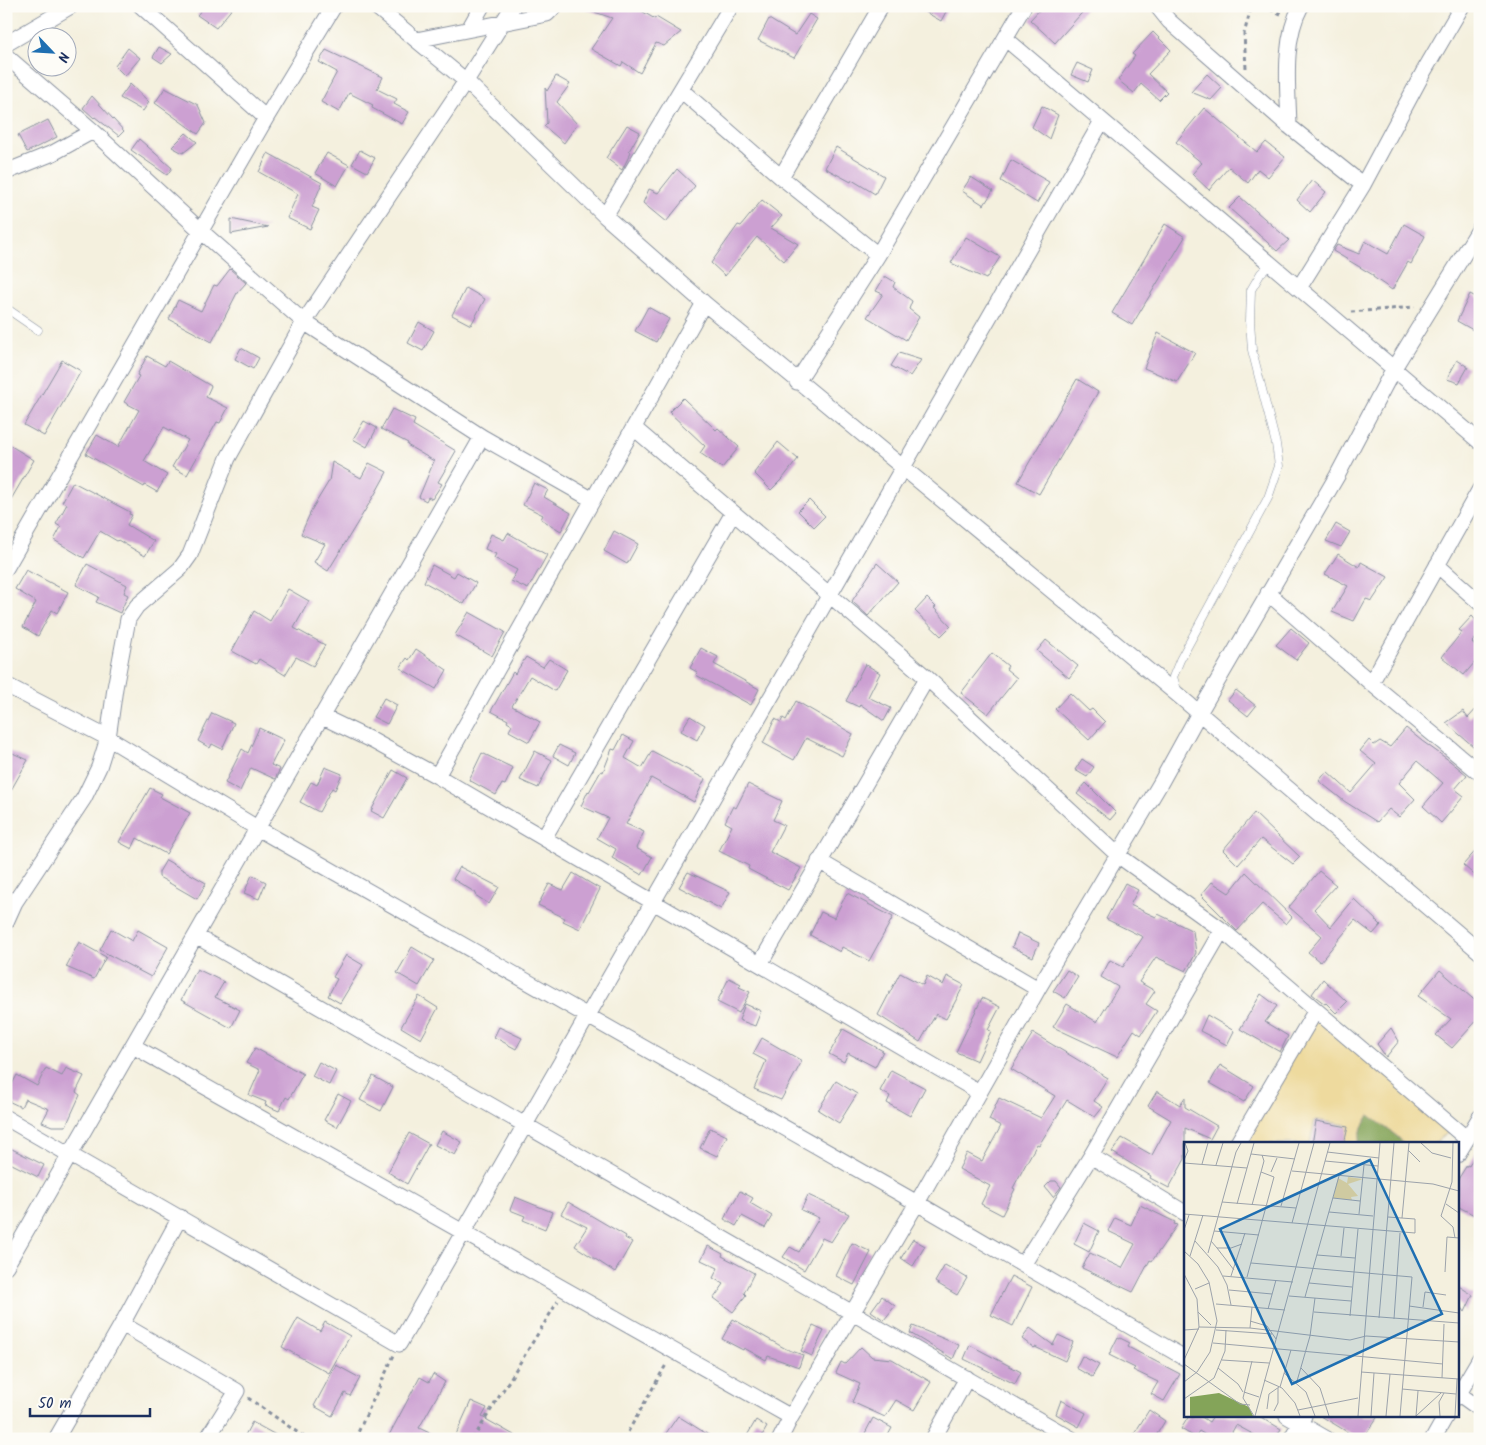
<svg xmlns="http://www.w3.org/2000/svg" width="1486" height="1445" viewBox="0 0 1486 1445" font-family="Kalam,sans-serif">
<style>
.forest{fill:#84a459;stroke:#506a5c}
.sand{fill:#eeda9e;stroke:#84847e}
.building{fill:#cca0d2}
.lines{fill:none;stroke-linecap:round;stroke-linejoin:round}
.lane-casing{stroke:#88909e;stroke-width:9}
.street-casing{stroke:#88909e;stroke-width:17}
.path{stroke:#88909e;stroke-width:3;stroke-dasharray:4 4;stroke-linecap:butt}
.lane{stroke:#fff;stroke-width:8}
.street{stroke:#fff;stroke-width:15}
.inset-road{fill:none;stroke:#9da3ab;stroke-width:1}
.view{fill:#1f6fb2;fill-opacity:0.15;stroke:#1f6fb2;stroke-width:2.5}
.inset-edge{fill:none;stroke:#1b2f5e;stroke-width:2.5}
</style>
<rect width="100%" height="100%" fill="#fdfcf7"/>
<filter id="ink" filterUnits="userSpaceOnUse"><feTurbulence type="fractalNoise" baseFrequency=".02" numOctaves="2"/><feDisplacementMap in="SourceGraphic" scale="10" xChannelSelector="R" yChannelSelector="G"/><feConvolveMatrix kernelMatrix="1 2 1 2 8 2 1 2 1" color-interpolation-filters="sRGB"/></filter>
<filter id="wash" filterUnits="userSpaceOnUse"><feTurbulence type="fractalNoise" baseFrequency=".0096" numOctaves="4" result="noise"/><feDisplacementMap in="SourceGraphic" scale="20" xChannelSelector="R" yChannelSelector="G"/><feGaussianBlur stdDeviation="1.12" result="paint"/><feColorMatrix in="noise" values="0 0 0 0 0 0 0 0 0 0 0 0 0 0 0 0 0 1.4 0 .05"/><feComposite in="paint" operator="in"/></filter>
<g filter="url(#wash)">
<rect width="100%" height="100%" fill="#f4f0de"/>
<path class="forest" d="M1369,1114l29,23 6,7h-46l4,-17z"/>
<path class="sand" d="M1316,1010l139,118 -22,16h-29l-6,-7 -29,-22 -7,12 -4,17h-14l3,-19 -32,-5 -5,24h-61l-1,-3 -6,-2z"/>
<g id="blocks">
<path class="building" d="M205,6h29l-18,22 -19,-13z
M583,6h50l22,13 1,-2 25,15 -17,14 -8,-3 -16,30 -17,-11 -2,4 -30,-17 21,-31 -29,-10z
M915,6h34l-8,15z
M1043,6h45l-33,37 -25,-23z
M809,14l8,5 -23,39 -36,-18 11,-21 26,16z
M1153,32l18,18 -23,24 19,18 -8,8 -18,-16 -7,9 -16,-13 17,-24 -3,-2z
M159,47l13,7 -10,9 -9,-6z
M128,48l12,10 -15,18 -10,-10z
M326,50l57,27 -6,12 20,10 -3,5 15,8 -7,12 -30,-16 1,-3 -24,-12 -10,19 -18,-10 16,-30 -18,-10z
M1077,63l16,7 -5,12 -17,-7z
M1207,74l15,14 -11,12 -20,-8z
M556,76l14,8 -13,18 20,22 -13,19 -20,-17 3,-3 -2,-35 2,3z
M130,84l19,18 -6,9 -23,-13z
M165,88l33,17 8,18 -8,11 -43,-31z
M92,96l32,35 -5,5 -24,-19 -1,1 -11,-10z
M1042,106l16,9 -9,24 -17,-12z
M1204,108l53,44 9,-10 19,15 -17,20 -10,-8 -10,14 -19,-16 -20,23 -17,-16 10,-11 -26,-21z
M48,120l9,17 -30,15 -9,-17z
M627,125l13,7 -11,19 2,1 -9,18 -16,-12z
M186,133l11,9 -14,11 -11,-6z
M139,139l33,29 -5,7 -36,-25z
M836,147l48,29 -9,18 -23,-14 -1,2 -26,-14z
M360,150l15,8 -8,14 -15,-8z
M268,153l54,30 -10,24 7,3 -9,19 -23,-11 11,-24 -39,-22z
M327,153l22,12 -12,21 -22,-13z
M1011,160l38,22 -12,21 -36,-22z
M677,169l18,17 -29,36 -23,-19 6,-14 9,4z
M971,177l22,14 -9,14 -22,-14z
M1312,180l14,12 -16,20 -13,-12z
M1240,197l49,43 -12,11 -48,-43z
M762,200l20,16 -11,12 27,16 -14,17 -27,-24 -32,39 -14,-13 27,-38 3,1z
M231,219l37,8 -37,7z
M1165,224l20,13 -53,88 -20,-12z
M1404,224l21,12 -14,28 -3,-2 -16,28 -19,-13v-2l-40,-24 4,-6 22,9 6,-13 23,13z
M966,237l34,20 -14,22 -35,-16z
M230,269l16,14 -9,10 -25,49 -43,-23 9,-19 23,11 13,-26 3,1z
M885,276l10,6 -2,5 19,14 -3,8 10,8 -13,23 -39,-23 16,-23 -7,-3z
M466,288l19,11 -14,26 -19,-10z
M1470,294l10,5v35l-23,-13z
M648,307l21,12 -13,23 -21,-11z
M419,322l15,9 -11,20 -15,-8z
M1158,333l37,20 -18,29 -33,-14z
M241,348l18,10 -6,11 -18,-10z
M899,353l22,7 -11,16 -19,-10z
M147,356l18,10 3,-5 43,25 -5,11 22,11 -8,15 -3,-1 -30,53 -15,-8 16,-27 -24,-13 -20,34 23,14 -10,17 -12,-7 -1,2 -58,-33 11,-19 21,12 21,-37 -15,-8 15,-26 -2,-1z
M62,360l19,11 -37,65 -20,-11z
M1457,360l11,7 -9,16 -12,-4z
M1077,379l21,13 -59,102 -21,-12z
M683,398l33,32 2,-2 21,19 -17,21 -22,-15 5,-7 -36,-34z
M392,409l23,11 -2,5 43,26 -18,31 4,2 -10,15 -4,-2 -2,4 -7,-4 15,-36 -27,-16 1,-2 -27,-14z
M364,421l13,7 -10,19 -14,-8z
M778,442l20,17 -15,19 -12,12 -17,-17z
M11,446l23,14 -28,48v-53z
M332,462l29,16 8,-15 18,9 -12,22 -47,77 -14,-9 11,-18 -24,-10 11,-25 17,-28z
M73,482l57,30 -1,2 3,1 -5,10 27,16 -9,15 -27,-16 -1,1 -17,-10 -16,27 -30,-18 7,-13 -5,-3 11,-20 -5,-2z
M534,483l14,7 -4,7 27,16 -10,18 -20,-12 2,-4 -20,-10z
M809,500l16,16 -11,11 -16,-16z
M1336,524l14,8 -9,15 -15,-6z
M614,531l24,13 -11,20 -23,-13z
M508,533l39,22 -19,34 -17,-8 6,-11 -23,-12 2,-4 -11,-5 6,-15 13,6z
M1338,554l21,13 2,-5 27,15 -16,24 -6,-2 -12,22 -22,-9 16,-26 -23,-12z
M877,563l21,19 -30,34 -16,-15z
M87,564l40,21 -3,8 4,2 -8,18 -24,-11 3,-5 -23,-12z
M432,565l22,12 3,-5 19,11 -12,21 -40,-22z
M26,570l42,22 -11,21 -5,-3 -14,26 -15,-9 13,-25 -21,-13z
M288,589l21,12 -15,27 31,17 -12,21 -17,-9 -11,18 -26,-16 -3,5 -24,-13 22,-40 16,10z
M927,598l9,9 -2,1 17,18 -10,10 -26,-25z
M469,612l36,20 -13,24 -37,-21z
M1472,616l8,9v9l-8,8 8,9v5l-16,19 -22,-18 20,-25 -3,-2z
M1291,628l18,15 -13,17 -20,-15z
M1046,640l32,26 -9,12 -32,-27z
M701,648l17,9 -4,7 45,25 -8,16 -55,-30 1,-3 -7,-4z
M416,649l31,21 -11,19 -36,-21 7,-10 2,2z
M992,653l16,13 -2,3 11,9 -29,36 -27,-21z
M526,657l17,10 6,-8 18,11 -12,21 -25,-15 -18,30 28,16 -11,20 -20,-11 3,-6 -5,-3 1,-2 -17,-9 22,-39 2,2z
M865,664l15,9 -12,24 23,11 -7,13 -24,-17 -1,3 -13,-6z
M1236,690l20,16 -8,10 -20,-16z
M1070,693l19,18 3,-2 13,13 -16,18 -34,-31z
M384,698l13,7 -10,19 -14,-7z
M796,701l57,33 -11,22 -36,-18 -12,22 -31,-17 12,-24 6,3 2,-4 3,2z
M1480,705v47l-34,-29 17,-12 5,7z
M212,713l22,10 -12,26 -10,-5 -2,4 -12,-7z
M690,716l15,9 -8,15 -16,-9z
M259,728l25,12 -13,25 9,4 -5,10 -24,-11 -11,23 -15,-8 17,-34 6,4z
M1406,728l16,13 28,20 17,14 -12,14 9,7 -23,27 -18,-17 20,-23 -26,-22 -18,22 16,16 -16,18 -10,-8 -12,13 -33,-21 -25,-20 8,-10 24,22 25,-29 -16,-13 9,-11 5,5 6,-4 10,6z
M623,735l11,6 -9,17 17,10 10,-17 53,28 -11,23 -43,-24 -25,46 18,8 -8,16 16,9 -10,18 -30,-17 4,-9 -19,-11 11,-20 -27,-12 7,-15 1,1 12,-21 2,1 9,-23 3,1z
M559,745l16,8 -6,12 -16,-9z
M6,750l22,10 -22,39z
M535,751l17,9 -14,28 -18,-8z
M482,753l31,15 -8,17 -3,-1 -6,11 -27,-15z
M1082,759l12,8 -7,10 -12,-7z
M325,767l17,7 -7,16 -3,-2 -13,24 -19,-10 11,-20 6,3z
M393,770l14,8 -23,40 -13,-7z
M1086,783l30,30 -6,7 -33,-26z
M748,784l34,17 -9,19 11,5 -14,27 31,16 -13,22 -40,-21 1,-3 -30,-15 13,-25 -7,-4 8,-16 3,2z
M150,788l12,6 -2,3 30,16 -24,41 -29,-16 -5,11 -13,-7z
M1254,813l46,44 -7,7 -32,-25 -23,26 -15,-15z
M1480,846v34l-17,-15z
M166,860l40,23 -9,16 -38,-22v-5z
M460,867l39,20 -10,17 -14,-9 1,-2 -23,-14z
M1319,871l17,14 -22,24 17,18 23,-28 27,26 -8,9 -18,-14 -35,42 -12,-10 14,-16 -33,-29z
M688,872l42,20 -9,17 -42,-22z
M1246,872l46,45 -6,7 -24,-20 -25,27 -36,-36 11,-13 17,11z
M573,873l27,16 -20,40 -17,-8 2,-3 -27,-13 11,-21 14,6z
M252,875l14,7 -7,17 -15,-6z
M1125,883l13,7 -8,15 26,12 2,-3 35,17 3,22 -10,18 -30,-14 -17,25 16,9 -9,13 11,7 -16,24 -7,-5 -17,27 -64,-30 14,-23 30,18 21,-35 -17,-10 9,-17 13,7 20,-30 -37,-18z
M847,893l46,24 -24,44 -27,-14 -2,5 -30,-17 11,-23 13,6z
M111,929l21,12 6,-11 30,17 -17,30 -51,-27z
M1018,933l21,10 -6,14 -21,-10z
M79,942l27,15 -12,22 -28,-12z
M412,947l22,13 -15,26 -22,-13z
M346,955l17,10 -23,38 -12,-7 9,-17 -4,-2z
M197,969l27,13 -9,15 25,13 -9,18 -50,-28z
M1067,970l11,7 -13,21 -12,-7z
M1440,970l40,35v12l-28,31 -16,-13 15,-16 -33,-23z
M900,973l23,12 4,-9 16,9 4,-9 17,9 -18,34 -10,-5 -16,28 -42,-27z
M729,978l12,6 -2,3 11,5 -11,21 -22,-11z
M1323,979l24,23 -11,11 -10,-10 -1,1 -13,-10z
M1261,994l16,12 -12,16 23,14 -8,16 -40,-23z
M419,996l19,12 -17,31 -20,-12z
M982,998l18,9 -12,23 3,1 -14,30 -21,-9z
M745,1004l16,7 -6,15 -16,-6z
M1207,1015l27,16 -7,14 -27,-14z
M499,1027l23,11 -6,11 -22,-12z
M1391,1028l8,13 -13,16 -9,-13z
M843,1029l40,22 -8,16 -27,-14 -4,9 -15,-8z
M1033,1033l75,45 -14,23 9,6 -8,10 -28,-17 -28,45 -2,-1 -9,16 -15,28 2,1 -13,26 -21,-11 9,-18 -31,-17 8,-16 15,8 19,-35 -12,-6 10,-22 42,20 14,-22 -44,-27z
M762,1038l40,23 -21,39 -27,-11 12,-28 -13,-7z
M255,1048l48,26 -14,25 -3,-2 -7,14 -14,-6 1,-3 -17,-7 11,-25 -14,-7z
M319,1062l17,9 -7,14 -17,-9z
M1220,1065l34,21 -10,16 -34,-19z
M46,1068l16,8 4,-8 18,8 -8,16 4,3 -14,31h-14l-10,-4 7,-13 -24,-10 -4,8 -15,-7v-4l11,-21 20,11z
M891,1070l34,18 -15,28 -23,-13 3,-7 -10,-5z
M373,1076l20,11 -12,24 -21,-11z
M836,1081l21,13 -18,29 -21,-13z
M1157,1091l23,14 5,-8v10l32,19 -7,13 -25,-11v31l-16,29 -19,-10 1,-2 -39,-24 10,-14 30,17 19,-35 -23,-14z
M338,1094l13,7 -14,26 -13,-7z
M1316,1121l32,6 -4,17h-32z
M710,1128l17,8 -10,20 -17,-8z
M442,1131l20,11 -7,13 -20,-10z
M409,1133l20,11 -22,40 -19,-12z
M1480,1145v73l-23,-12v-25l10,-16 2,1z
M6,1146l38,19 -6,12 -32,-16z
M1051,1181h5l5,6 -8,10 -8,-10z
M740,1191l13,7 -3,5 22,13 -7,12 -23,-12 -6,10 -12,-7z
M808,1195l41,19 -18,28 -9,-4 -18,32 -21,-13 7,-10 9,5 20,-34 -18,-8z
M515,1197l37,15 -7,17 -22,-9 2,-4 -15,-6z
M568,1202l58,34 -1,2 7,4 -17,30 -40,-26 12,-19 -26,-13z
M1140,1205l35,17 -1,2 3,1 -25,36 -2,-1 -17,32 -51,-24 8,-15 32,15 13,-24 -27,-13 7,-13 16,7z
M1084,1223l15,8 -10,21 -15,-8z
M913,1239l12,7 -12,20 -12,-8z
M852,1243l19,9 -17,33 -18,-9z
M708,1246l15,8 -1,2 32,17 -10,20 2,2 -13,17 -19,-14 10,-14 -11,-6 5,-10 -17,-8z
M945,1265l22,13 -10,17 -22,-13z
M1011,1276l21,11 -19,39 -22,-11z
M1457,1285l16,10 -8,17 -8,-11z
M882,1296l13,10 -11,14 -13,-9z
M298,1318l22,13 5,-9 25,14 -21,37 -47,-26z
M733,1319l53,30 17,6 -4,12 -31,-11 -2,4 -22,-12 -1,2 -21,-11z
M813,1326l11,5 -12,25 -11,-5z
M913,1326l46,19 -6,14 -43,-26z
M1030,1328l23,17 5,-10 15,7 -8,19 -30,-14 -1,1 -12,-9z
M1118,1337l12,6 -2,4 52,27 -16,27 -13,-7 7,-12 -25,-12 2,-2 -26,-13z
M970,1345l51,27 -6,12 -51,-25z
M861,1347l11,10 20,2 39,23 -17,28 -18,-10 -11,17 -33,-15 8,-18 -24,-11 5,-11 4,2z
M1082,1356l17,9 -7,12 -16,-9z
M336,1365l24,13 -10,18 -5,-3 -13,23 -18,-10z
M433,1374l12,8 -26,46 23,11h-55l33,-62 9,5z
M1061,1400l25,13 -7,14 -23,-13z
M471,1401l16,7 -5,9 39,22h-67z
M1149,1410l16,11 -11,18h-23z
M678,1416l37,23h-53z
M1189,1416h11l9,6 4,-6h46l22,13 -6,10h-13l-26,-14 -8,14h-16l-13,-8 -4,6 -14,-8z
M1321,1416h57l-15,23h-4z
M873,1418l19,10 -6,11h-24z
M756,1420l11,7 -7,12h-15z
M252,1422l31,17h-40z"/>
</g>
</g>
<g filter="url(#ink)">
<use href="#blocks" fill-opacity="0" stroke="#88909e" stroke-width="1"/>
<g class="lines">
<g class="lane-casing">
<path id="lane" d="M6,308l32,22
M1178,693l-5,-16 7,-17 88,-162 11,-32 -3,-22 -24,-94 -2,-29 1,-31 10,-17 10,-9"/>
</g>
<g class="street-casing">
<path id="street" d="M141,6l125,112
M375,6l91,75 139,135 99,87 474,392 302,257
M1157,6l12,15 120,105 74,59
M469,29l13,-23
M1006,39l474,403
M416,40l131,-26 8,-8
M6,44l65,-38
M6,56l87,75 108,100 103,91 178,115 111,63
M681,90l100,87 97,78
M1289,126c-1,-39 -7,-85 12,-120
M6,172l47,-19 40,-22
M781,177l100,-171
M605,216l126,-210
M1299,288l64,-103 61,-114 38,-65
M797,382l81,-127 146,-249
M634,428l293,250 192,178 103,74 245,209
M1437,565l43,38
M6,568l260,-450 68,-112
M1268,593l103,90 109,90
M1371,683l109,-194
M6,685l102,53 149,90 660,375 106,62 162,93
M321,716l52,25 64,35 542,316
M437,776l267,-473
M544,838l189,-325
M819,861l219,128
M6,922l9,-20 69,-104 15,-31 9,-29 7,-50 13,-69 9,-13 43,-37 10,-14 38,-97 76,-136 162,-241 47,-75
M196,936l876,503
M760,964l167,-286
M133,1046l658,371
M6,1118l393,226 703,-1223
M1237,1144l79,-134
M1457,1155l23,-38
M1091,1156l94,57
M1023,1265l68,-109 131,-226
M6,1266l476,-829
M122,1324l115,67 -30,48
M1459,1394l21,15
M1457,1397l23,-39
M1287,1416l40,23
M56,1439l66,-115 58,-107
M780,1439l11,-22 126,-214 121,-214 122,-205 39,-71 138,-237 57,-108 86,-140
M933,1439l34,-61
M1291,1439l13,-23
M1433,1439l13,-23"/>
</g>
<path class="path" d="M1246,68l-2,-34 7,-26 18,1 12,5
M1351,312l64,-5
M248,1398l59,41
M355,1439l39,-84
M473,1439l85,-138
M624,1439l43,-76"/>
<use href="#lane" class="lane"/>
<use href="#street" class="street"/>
</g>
</g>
<g transform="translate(1184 1142)">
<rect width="275" height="275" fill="#f4f0de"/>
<path d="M35,251l30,14 4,9h-63v-19z" fill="#84a459"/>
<path d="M164,35l15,2 -15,5 10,12 -7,1 1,3 -19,-2 5,-20 9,5z" fill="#eeda9e"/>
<path class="inset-road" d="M237,1l11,10 19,5M269,1l-1,39 -11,34 12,11 2,11M224,8l12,12M143,10l52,6M67,12l44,5M0,18l4,-9 -3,-8M141,19l53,5M0,21l63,5M18,22l6,-21M32,23l7,-22M108,29l141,13 26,7M87,30l6,-14M149,56l27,3M38,60l74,6M53,62l17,-61M262,62l13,9M68,63l12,-44 -2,-6M97,64l18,-63M145,70l44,4M0,72l231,19v-14l-27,-2M175,72l5,-49M218,76l7,-75M108,81l22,-80M0,88l5,-15M30,89l45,4M11,99l23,26 9,18 4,20M27,99l6,7h14l11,-4M33,106l17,22M0,109l14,13 11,18 8,39 -7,31 -13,20 -13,10M24,111l28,-101 5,-9M133,113l38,3M6,114l13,-41M157,114l3,-28M67,121l161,14 -12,139M261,130l2,-35 12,1M0,132l13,25 2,28 -15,33M39,134l70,6M47,134l14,-43M63,135l27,-100 -13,-5M125,141l43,4M11,147l14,-6M45,148l43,4M105,154l62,5M121,155l34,-121M32,162l69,6M225,164l50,7M239,165l2,-15 21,3M84,167l8,-29M14,170l13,13M130,170l145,11M166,174l8,-87M195,176l15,-175M210,177l6,-86M66,179l17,5 9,13M15,185l51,1 100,12 16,-4 93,6M66,186l2,-21M0,188l15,-1M32,188l56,4M29,201l230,21M38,218l47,3M68,219l-9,37 11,18M0,222l56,40 10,1M34,226l20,16 5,8M117,226l19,20 9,28M177,230l98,7M100,231l22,19 9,24M258,236l2,-54M80,238l18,8 13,15 5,13M113,239l13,-45 5,-38M96,245l11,-37M218,247l54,5M60,250l15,5M0,257l30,-21 11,-27 1,-21M83,267l2,-15 10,-7M114,268l60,-12M90,269l4,-8v-15M71,274l75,-273M174,274l22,-273M187,274l3,-43M202,274l4,-42M232,274l25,-23M232,274l2,-25M256,274l-1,-14 5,-9M271,274l2,-37"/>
<path class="view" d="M186,18l72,154 -150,70 -72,-155z"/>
<rect width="275" height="275" class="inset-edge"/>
</g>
<rect width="1486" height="1445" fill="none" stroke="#fdfcf7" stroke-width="25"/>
<g transform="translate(52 52) rotate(115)"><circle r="24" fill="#fdfcf7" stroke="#a3aaba"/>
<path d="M0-4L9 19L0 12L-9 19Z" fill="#1f6fb2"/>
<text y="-8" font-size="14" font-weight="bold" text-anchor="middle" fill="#1b2f5e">N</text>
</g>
<path d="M30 1408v8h120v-8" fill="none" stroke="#1b2f5e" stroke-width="2.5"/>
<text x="38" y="1408" font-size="15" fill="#1b2f5e" stroke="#fdfcf7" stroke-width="4" paint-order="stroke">50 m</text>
</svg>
